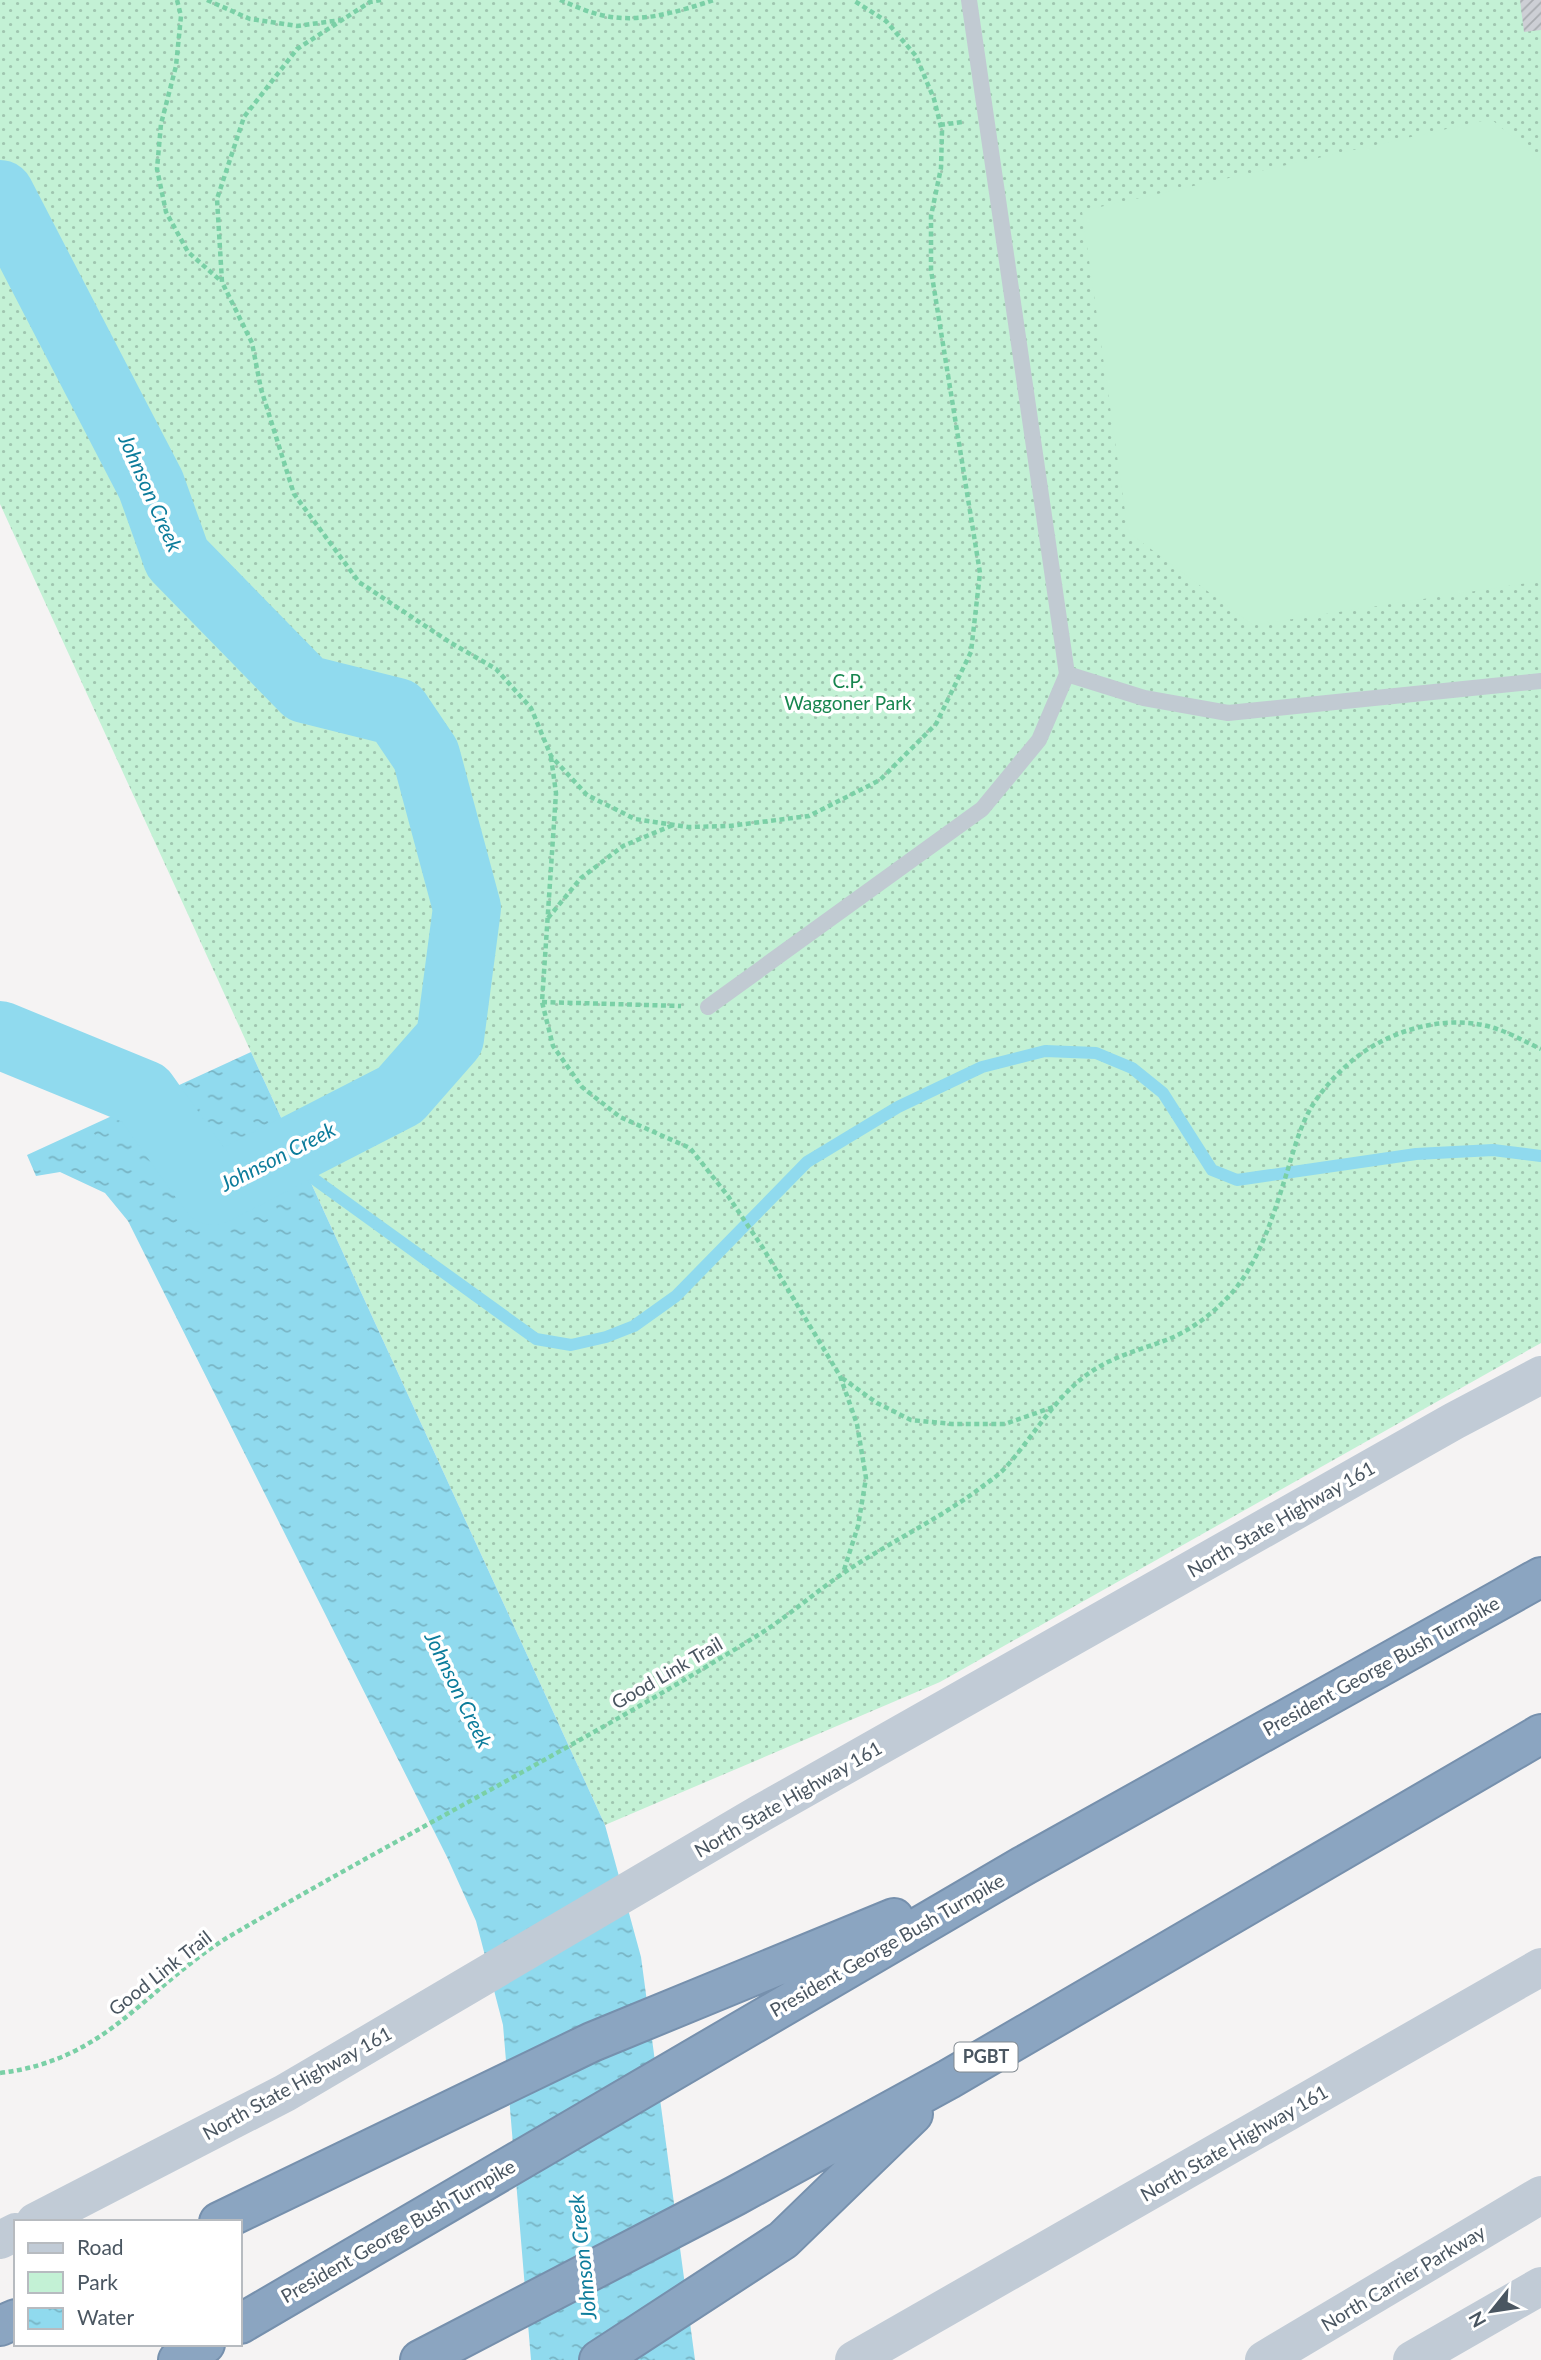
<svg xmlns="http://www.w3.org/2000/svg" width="1541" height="2360" viewBox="0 0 1541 2360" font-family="Lato,sans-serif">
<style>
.green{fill:url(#green-dots)}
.pitch{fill:#c3f1d5}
.water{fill:url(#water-ripples)}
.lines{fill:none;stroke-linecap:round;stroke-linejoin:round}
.stream{stroke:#90daee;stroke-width:12}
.river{stroke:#90daee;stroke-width:68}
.building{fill:url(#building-hatch)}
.motorway-casing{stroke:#7690ad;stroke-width:42}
.path{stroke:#7ad0a6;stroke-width:4.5;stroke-dasharray:5 3.5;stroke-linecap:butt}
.service{stroke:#c1cad2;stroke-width:16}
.secondary{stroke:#c1cbd6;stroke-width:38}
.motorway{stroke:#8ba5c1;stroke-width:38}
.labels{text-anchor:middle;stroke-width:7;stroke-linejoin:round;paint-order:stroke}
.shield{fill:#fff;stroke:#808990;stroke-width:2}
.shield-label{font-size:18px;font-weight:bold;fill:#4a5661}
.park-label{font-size:19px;fill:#17864f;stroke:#fff}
.street-label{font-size:19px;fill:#4a5661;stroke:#fff}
.water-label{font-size:21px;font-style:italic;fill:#0c7c9b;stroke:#fff}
</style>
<defs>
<pattern id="green-dots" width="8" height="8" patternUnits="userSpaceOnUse" patternTransform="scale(1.75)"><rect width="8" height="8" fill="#c3f1d5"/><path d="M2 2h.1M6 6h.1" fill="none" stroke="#a0c6b0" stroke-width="1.8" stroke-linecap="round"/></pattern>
<pattern id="water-ripples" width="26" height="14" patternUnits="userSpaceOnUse" patternTransform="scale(1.75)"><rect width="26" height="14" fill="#90daee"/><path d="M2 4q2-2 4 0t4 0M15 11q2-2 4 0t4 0" fill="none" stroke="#78b4c4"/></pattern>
<pattern id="building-hatch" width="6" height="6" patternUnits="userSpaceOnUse" patternTransform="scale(1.75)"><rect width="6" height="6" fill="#cdcfd5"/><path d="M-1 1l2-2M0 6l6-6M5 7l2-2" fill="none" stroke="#a8abb0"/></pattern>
</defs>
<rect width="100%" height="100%" fill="#f5f3f3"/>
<path class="green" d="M0,0h1541v1343l-601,339 -335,143 -605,-1321z"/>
<path class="pitch" d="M1491,119l50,42v420l-288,44 -125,-93 -46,-321z"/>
<path class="water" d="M251,1052l354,773 36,132 54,403h-164l-28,-335 -27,-104 -29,-64 -319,-636 -23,-28 -45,-21 -24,4 -9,-21z"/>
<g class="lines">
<path class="stream" d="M296,1166l240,173 35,6 35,-8 28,-11 42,-30 131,-134 91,-55 84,-40 63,-16 51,2 36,15 31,25 49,77 25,10 179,-26 77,-4 48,6"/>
<path class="river" d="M0,194l151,291 26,73 128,131 92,23 29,43 41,153 -17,130 -50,57 -187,96
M0,1035l144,59 59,83"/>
</g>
<path class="building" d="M1520,0h21v30l-17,2z"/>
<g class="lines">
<g class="motorway-casing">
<path id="motorway" d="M219,2222l373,-180 302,-124
M240,2324l783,-458 518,-289
M0,2326l16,-7
M178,2360l27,-16
M420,2360l315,-164 214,-117 592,-345
M599,2360l184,-120 130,-126"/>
</g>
<path class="path" d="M177,0l4,16 -5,50 -15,58 -4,45 9,43 22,40 33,29
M207,0l43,19 47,7 44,-6
M381,0l-11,2 -73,47 -53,68 -27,82 5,83 30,61 9,46 33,105 65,88 92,61 45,26 35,39 20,48 36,39 48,24 53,8 41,-1 80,-10 71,-36 56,-56 35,-72 9,-79 -49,-303v-54l10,-48 1,-37 -8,-32 -18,-43 -30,-35 -33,-21
M560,0c13,5 27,12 41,15 39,9 76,-3 113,-15
M940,125l22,-3
M551,757l5,36 -14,209 11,44 29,41 38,30 70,31 38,48 35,52 77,128 17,48 9,54 -8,48 -15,47
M548,918l33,-40 42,-32 50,-21
M542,1002l139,4
M842,1378l35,25 34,17 41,4h53l51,-18
M0,2073c109,-13 145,-86 230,-137 174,-102 354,-193 525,-299 31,-19 58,-43 87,-63 43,-29 91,-52 133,-82 10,-8 22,-15 30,-24 30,-33 54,-78 92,-100 23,-14 49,-20 72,-29 21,-9 41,-23 56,-39 34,-33 49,-87 63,-131 6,-20 13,-45 24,-63 12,-19 29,-37 46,-50 37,-28 94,-43 139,-27 15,5 29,13 44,20"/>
<path class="service" d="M969,0l98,674 77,24 84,15 313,-32
M708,1007l274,-198 57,-69 28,-66"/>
<path class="secondary" d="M35,2222l250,-129 476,-280 693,-392 87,-46
M0,2240l16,-8
M854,2360l687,-393
M1264,2360l277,-165
M1412,2360l129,-74"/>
<use href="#motorway" class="motorway"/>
</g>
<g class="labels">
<rect class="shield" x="954.5" y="2042.5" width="63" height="29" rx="5"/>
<g class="shield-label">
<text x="986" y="2063">PGBT</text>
</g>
<g class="park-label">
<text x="848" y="688">C.P.<tspan x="848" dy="22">Waggoner Park</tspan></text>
</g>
<g class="street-label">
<text transform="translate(1281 1519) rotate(-30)" y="7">North State Highway 161</text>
<text transform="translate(1381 1666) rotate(-29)" y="7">President George Bush Turnpike</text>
<text transform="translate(667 1673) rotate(-30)" y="7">Good Link Trail</text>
<text transform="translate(788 1799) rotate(-30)" y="7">North State Highway 161</text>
<text transform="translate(887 1945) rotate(-30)" y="7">President George Bush Turnpike</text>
<text transform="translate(160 1973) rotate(-38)" y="7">Good Link Trail</text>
<text transform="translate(297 2083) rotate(-29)" y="7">North State Highway 161</text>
<text transform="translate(1234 2143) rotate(-30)" y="7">North State Highway 161</text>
<text transform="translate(398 2231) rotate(-30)" y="7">President George Bush Turnpike</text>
<text transform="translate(1403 2278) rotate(-31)" y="7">North Carrier Parkway</text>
</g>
<g class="water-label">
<text transform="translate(150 493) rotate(66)" y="7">Johnson Creek</text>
<text transform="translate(278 1157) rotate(-27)" y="7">Johnson Creek</text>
<text transform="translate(458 1690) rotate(64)" y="7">Johnson Creek</text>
<text transform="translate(583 2257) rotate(-96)" y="7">Johnson Creek</text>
</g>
</g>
<rect x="14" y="2220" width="228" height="126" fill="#ffffff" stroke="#b7bbc0" stroke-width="2"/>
<rect x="28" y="2243" width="35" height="10" fill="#c1cbd6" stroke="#b7bbc0" stroke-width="2"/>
<text x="77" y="2255" font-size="21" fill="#4a5661">Road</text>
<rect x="28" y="2272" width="35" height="21" fill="#c3f1d5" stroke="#b7bbc0" stroke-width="2"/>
<text x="77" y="2290" font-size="21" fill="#4a5661">Park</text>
<rect x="28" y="2308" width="35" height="21" fill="url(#water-ripples)" stroke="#b7bbc0" stroke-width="2"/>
<text x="77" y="2325" font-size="21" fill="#4a5661">Water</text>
<g transform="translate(1492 2311) rotate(240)" stroke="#ffffff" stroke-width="5" paint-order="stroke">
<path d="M0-5L12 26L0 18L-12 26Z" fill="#4a5661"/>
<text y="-10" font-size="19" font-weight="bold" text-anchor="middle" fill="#4a5661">N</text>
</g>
</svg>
